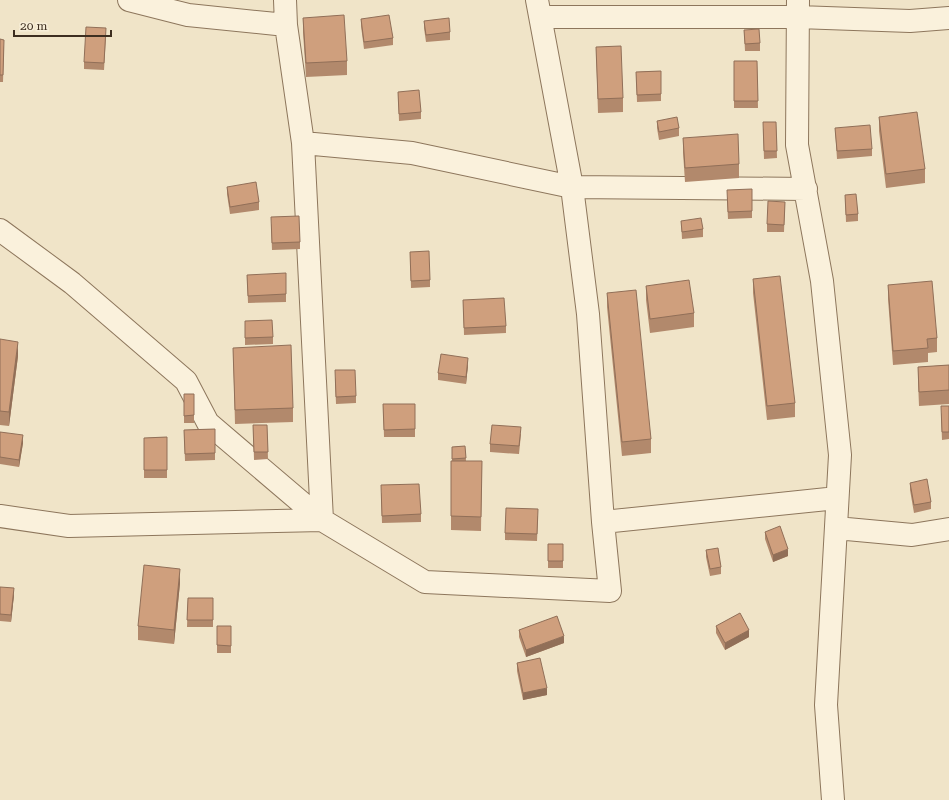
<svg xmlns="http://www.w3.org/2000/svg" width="949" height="800" viewBox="0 0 949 800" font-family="'Roboto Serif',serif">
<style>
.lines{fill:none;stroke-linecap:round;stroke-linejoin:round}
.minor-casing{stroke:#8d765c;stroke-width:24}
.minor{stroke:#faf1dc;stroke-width:22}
.wall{fill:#b2896c}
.shaded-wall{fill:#916f58}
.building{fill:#cf9f7d;stroke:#916f58}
</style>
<rect width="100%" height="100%" fill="#f0e4c8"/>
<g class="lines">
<g class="minor-casing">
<path id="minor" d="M129,0l59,15 98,10
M537,0l35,187 16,127 15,208
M798,0l-1,145 25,136 18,174 -14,250 7,95
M542,17h256l112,4 39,-3
M303,143l109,10 160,34 234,2
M0,230l72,53 114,98 22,42 114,97 103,62 185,9 -7,-69 234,-24
M0,516l69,10 253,-6 -19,-377 -17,-118 -1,-25
M836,528l76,7 37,-6"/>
</g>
<use href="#minor" class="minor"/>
</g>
<path class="wall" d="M303,18l44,43v14l-41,2 -3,-45z
M361,19l32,19v7l-29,4 -3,-23z
M424,21l26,11v8l-24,2 -2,-14z
M744,30l16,13v8h-15z
M106,35l-2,35 -20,-1v-7z
M0,39l4,8 -1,35h-3z
M596,47l27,51v14l-25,1z
M734,61h23l1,47h-24z
M661,71v30l-24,1 -1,-30z
M398,92l23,20v7l-22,2z
M879,117l46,52v14l-39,5 -7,-57z
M657,121l22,7v8l-20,4 -2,-12z
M776,122l1,36 -13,1 -1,-30z
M835,128l37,21v7l-35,3z
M683,138l56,26v14l-54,4 -2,-30z
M227,187l32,15v8l-29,4 -3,-20z
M752,189v29l-24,1 -1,-21z
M845,195l13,19v7l-12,1z
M785,202l-1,30h-17v-8z
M681,221l22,8v8l-21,2z
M271,224l29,18v7l-28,1z
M410,252l20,28v7l-19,1z
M247,275l39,19v8l-38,1z
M753,279l42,124v14l-28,3 -14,-127z
M888,285l49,53v14l-9,1v9l-35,3 -5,-66z
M646,286l48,27v14l-44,6 -4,-33z
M607,293l44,146v14l-29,3 -15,-149z
M463,300l43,26v7l-42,2z
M245,329l28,8v7l-28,1z
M0,339l18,17 -9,70 -9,-1z
M233,348l60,60v14l-58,2z
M468,365l-2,19 -28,-4v-7z
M949,365v39l-30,2 -1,-25v-14z
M335,378l21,18v7l-20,1z
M184,394h10v29h-10z
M383,404h32v33h-31z
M949,406v33l-7,1 -1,-26z
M253,425h14l1,34 -14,1z
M215,429v31l-30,1 -1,-31z
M0,432l23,11 -4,24 -19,-3z
M521,434l-2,20 -29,-2v-8z
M167,437v41h-23v-40z
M465,446l1,15h16l-1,70 -30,-1v-69h1v-14z
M910,483l21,19v7l-17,4 -4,-23z
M381,493l40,21v8l-39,1z
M538,516l-1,25 -32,-1v-7z
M765,532l23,24 -15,6 -8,-23z
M548,544h15v24h-15z
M706,550l15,17v7l-11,2 -4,-19z
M180,583l-6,61 -36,-4v-14z
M0,587l14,8 -3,27 -11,-1z
M188,598h25v29h-26z
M217,626h14v27h-14z
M716,626l33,11 -24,13 -9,-17z
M519,630l45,13 -38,14 -7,-20z
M517,663l30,32 -24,5 -6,-29z"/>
<path class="shaded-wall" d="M18,342v14l-9,70v-14z
M468,358v7l-2,19v-7z
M23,435v8l-4,24v-7z
M788,549v7l-15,6v-7z
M180,569v14l-6,61v-14z
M14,588v7l-3,27v-7z
M749,630v7l-24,13v-7z
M564,636v7l-38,14v-7z
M547,688v7l-24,5v-7z"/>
<path class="building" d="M344,15l3,46 -41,2 -3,-45z
M389,15l4,23 -29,4 -3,-23z
M449,18l1,14 -24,3 -2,-14z
M86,27l20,1 -2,35 -20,-1z
M759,29l1,14 -15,1 -1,-14z
M0,39l4,1 -1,35h-3z
M621,46l2,52 -25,1 -2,-52z
M734,61h23l1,40h-24z
M661,71v23l-24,1 -1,-23z
M419,90l2,22 -22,2 -1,-22z
M917,112l8,57 -39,5 -7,-57z
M677,117l2,11 -20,4 -2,-11z
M763,122h13l1,29h-13z
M870,125l2,24 -35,2 -2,-23z
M738,134l1,30 -54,4 -2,-30z
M256,182l3,20 -29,5 -3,-20z
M752,189v22l-24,1 -1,-22z
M856,194l2,20 -12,1 -1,-20z
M768,201l17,1 -1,23 -17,-1z
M299,216l1,26 -28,1 -1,-26z
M701,218l2,11 -21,3 -1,-11z
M429,251l1,29 -19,1 -1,-29z
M286,273v21l-38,2 -1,-21z
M780,276l15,127 -28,3 -14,-127z
M689,280l5,33 -44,6 -4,-33z
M932,281l5,57 -10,1 1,9 -35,3 -5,-66z
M636,290l15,149 -29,3 -15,-149z
M504,298l2,28 -42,2 -1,-28z
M272,320l1,17 -28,1v-17z
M0,339l18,3 -9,70 -9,-1z
M291,345l2,63 -58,2 -2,-62z
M441,354l27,4 -2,19 -28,-4z
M949,365v25l-30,2 -1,-25z
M335,370h20l1,26 -20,1z
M184,394h10v21l-10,1z
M383,404h32v25l-31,1z
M941,406h8v26h-7z
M253,425h14l1,27h-14z
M492,425l29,2 -2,19 -29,-2z
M215,429v24l-30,1 -1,-24z
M0,432l23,3 -4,25 -19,-3z
M167,437v33h-23v-32z
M465,446l1,12 -14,1v-12z
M451,461h31l-1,56 -30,-1z
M927,479l4,23 -17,3 -4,-22z
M419,484l2,30 -39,2 -1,-31z
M506,508l32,1 -1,25 -32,-1z
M780,526l8,23 -15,6 -8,-23z
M548,544h15v17h-15z
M718,548l3,19 -11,2 -4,-19z
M144,565l36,4 -6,61 -36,-4z
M0,587l14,1 -3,27 -11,-1z
M188,598h25v22h-26z
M740,613l9,17 -24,13 -9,-17z
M557,616l7,20 -38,14 -7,-20z
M217,626h14v20l-14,-1z
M540,658l7,30 -24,5 -6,-30z"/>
<path d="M14 30v6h97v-6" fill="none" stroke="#3d2e20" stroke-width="2"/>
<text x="20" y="30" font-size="12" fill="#3d2e20" stroke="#f7eed8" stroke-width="3" paint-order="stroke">20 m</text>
</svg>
